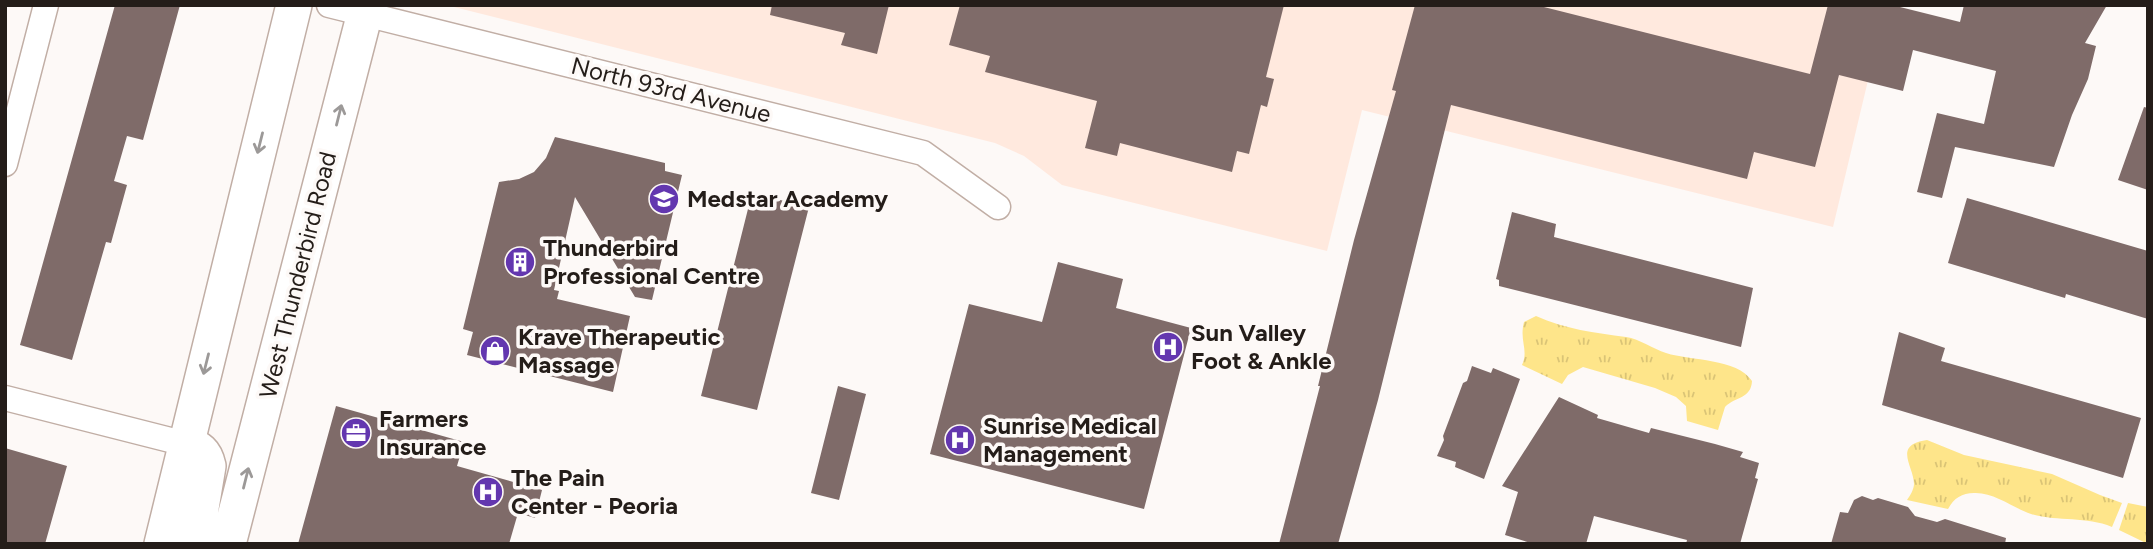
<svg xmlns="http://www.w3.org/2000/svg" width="2153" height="549" viewBox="0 0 2153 549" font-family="Figtree,sans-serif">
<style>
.built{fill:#ffe9de}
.grass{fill:url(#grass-tufts)}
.building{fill:#7f6b69}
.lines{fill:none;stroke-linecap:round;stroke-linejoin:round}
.street-casing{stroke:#c1aea5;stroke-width:27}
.secondary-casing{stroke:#c1aea5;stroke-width:38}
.street{stroke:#fff;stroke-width:24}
.secondary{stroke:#fff;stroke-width:35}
.oneway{stroke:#9c9998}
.labels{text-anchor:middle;stroke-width:7;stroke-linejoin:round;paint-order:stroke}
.street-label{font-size:24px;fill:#241d19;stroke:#fdf9f7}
.poi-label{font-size:24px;font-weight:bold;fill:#241d19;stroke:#fdf9f7;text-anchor:start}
</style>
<defs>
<pattern id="grass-tufts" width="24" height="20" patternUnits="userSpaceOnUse" patternTransform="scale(1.75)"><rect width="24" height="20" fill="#fee58a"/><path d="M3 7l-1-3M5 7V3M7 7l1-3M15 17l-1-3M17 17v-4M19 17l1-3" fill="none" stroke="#dac476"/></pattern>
</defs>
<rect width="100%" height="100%" fill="#fdf9f7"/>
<path class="built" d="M446,5h1440l-53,222 -471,-117 -35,141 -265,-66 -38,-29 -29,-13z"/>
<path class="grass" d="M1536,316c29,13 59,17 90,21 14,2 27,12 40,16 25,8 71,5 86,28 -1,18 -16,15 -27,26l-7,23 -31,-9 -1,-15 -10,-9 -21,-9 -72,-21 -15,8 -6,9 -40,-19c7,-15 -3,-24 2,-43z
M1927,440l37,15 88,19 48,21 22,8 -10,24c-26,-11 -54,-5 -81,-13 -18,-6 -37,-22 -57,-21 -12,0 -20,5 -26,16l-41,-9c3,-4 7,-11 7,-16 0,-18 -22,-39 13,-44z
M2128,503l20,4v37l-29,-14z"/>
<path class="building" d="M115,5h65l-37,135 -16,-4 -13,45 13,4 -16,58 -5,-1 -34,118 -52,-15z
M772,5h117l-12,49 -36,-9 4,-12 -75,-18z
M960,5h324l-18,72 8,2 -7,28 -6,-2 -12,49 -12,-3 -5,21 -112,-29 -3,13 -32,-8 12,-47 -112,-29 5,-16 -41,-11z
M1415,5h121l274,69 18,-69h64l68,17 4,-17h143l-22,38 11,3 -8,33 -16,36 -18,52 -99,-20 -13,51 -25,-6 20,-79 47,11 12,-53 -83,-21 -10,41 -64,-16 -24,92 -61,-15 -7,27 -296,-74 -73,295 -40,144h-59l41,-158h-2l36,-146 42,-149 -4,-1z
M2144,107l4,1v82l-30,-10z
M555,137l110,26v8l17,4 -30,125 -17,-3 -60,-100 -21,93 5,1 -2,8 73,17 -17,76 -146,-37 6,-23 -10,-3 36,-147 20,-3 15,-7 12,-14z
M752,193l57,14 -52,203 -56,-14z
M1967,198l181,53v68l-82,-25 -1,4 -117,-35z
M1512,212l44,12 -2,13 199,51 -12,59 -242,-61v-6l-3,-1z
M1058,262l65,17 -7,29 75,20 -47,181 -214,-55 39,-150 73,18z
M1899,332l46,16 -4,13 200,57 -18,60 -241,-73z
M1472,366l19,7 2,-5 27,11 -36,100 -29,-12 1,-5 -19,-6 7,-16 -1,-4 20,-53 4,-2z
M838,386l28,8 -27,106 -28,-7z
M1559,397l39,18 -1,3 52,15 2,-5 64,16 28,8 -3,5 19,6 -4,15 3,1 -18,65h-54l1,-4 -93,-24 -8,28h-52l-29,-9 13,-43 -16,-6z
M336,406l128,36 -7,24 85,24 -7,28 -17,-5 -9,31h-211z
M5,448l62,18 -22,78h-40z
M1862,496l11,4 5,-2 30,9 7,9 22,6 8,-3 61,19 -1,6h-174l9,-32 8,1 6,-13z"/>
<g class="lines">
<g class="street-casing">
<path id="street" d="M329,5l594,148 75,54
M5,164l41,-159
M5,398l181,46"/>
</g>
<g class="secondary-casing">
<path id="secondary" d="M186,444c13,4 19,8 22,22l-13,78
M162,544l132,-539
M228,544l139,-539"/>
</g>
<use href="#street" class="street"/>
<use href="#secondary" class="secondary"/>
</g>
<defs><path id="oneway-shaft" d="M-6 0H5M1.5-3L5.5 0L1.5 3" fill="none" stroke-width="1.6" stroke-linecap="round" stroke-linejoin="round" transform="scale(1.75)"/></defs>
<g class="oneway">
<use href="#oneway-shaft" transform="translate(339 115) rotate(-76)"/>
<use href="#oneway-shaft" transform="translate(260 143) rotate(104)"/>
<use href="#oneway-shaft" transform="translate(206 364) rotate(104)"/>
<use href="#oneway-shaft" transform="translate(246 478) rotate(-76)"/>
</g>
<defs>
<g id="university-disc" transform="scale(1.575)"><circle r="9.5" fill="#6337af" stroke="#fdf9f7"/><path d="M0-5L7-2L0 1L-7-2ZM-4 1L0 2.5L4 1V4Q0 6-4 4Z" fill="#fff"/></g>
<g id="building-disc" transform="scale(1.575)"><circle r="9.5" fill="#6337af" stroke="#fdf9f7"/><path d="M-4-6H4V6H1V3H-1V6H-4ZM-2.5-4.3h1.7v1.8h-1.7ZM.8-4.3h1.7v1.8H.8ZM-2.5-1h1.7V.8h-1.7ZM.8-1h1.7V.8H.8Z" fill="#fff"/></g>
<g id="hospital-disc" transform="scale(1.575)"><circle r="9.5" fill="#6337af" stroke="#fdf9f7"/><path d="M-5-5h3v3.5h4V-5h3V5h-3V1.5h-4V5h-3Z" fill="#fff"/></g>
<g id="shop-disc" transform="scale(1.575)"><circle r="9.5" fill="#6337af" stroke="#fdf9f7"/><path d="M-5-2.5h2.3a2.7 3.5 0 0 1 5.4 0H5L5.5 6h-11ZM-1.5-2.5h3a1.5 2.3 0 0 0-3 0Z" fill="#fff"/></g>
<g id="office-disc" transform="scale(1.575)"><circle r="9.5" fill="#6337af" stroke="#fdf9f7"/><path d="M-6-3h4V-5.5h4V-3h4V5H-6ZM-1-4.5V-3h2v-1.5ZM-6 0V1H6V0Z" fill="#fff"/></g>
</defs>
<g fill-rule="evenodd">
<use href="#university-disc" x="664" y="199"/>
<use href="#building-disc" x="520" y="262"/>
<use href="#hospital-disc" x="1168" y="347"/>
<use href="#shop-disc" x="495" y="351"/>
<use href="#office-disc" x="356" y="433"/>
<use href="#hospital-disc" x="960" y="440"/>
<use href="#hospital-disc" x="488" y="492"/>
</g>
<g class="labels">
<g class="street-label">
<text transform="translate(671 90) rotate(14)" y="8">North 93rd Avenue</text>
<text transform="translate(298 275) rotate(-76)" y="8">West Thunderbird Road</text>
</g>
<g class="poi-label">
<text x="687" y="207">Medstar Academy</text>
<text x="543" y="256">Thunderbird<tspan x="543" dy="28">Professional Centre</tspan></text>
<text x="1191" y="341">Sun Valley<tspan x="1191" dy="28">Foot &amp; Ankle</tspan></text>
<text x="518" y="345">Krave Therapeutic<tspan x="518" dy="28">Massage</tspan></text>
<text x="379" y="427">Farmers<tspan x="379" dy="28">Insurance</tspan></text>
<text x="983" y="434">Sunrise Medical<tspan x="983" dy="28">Management</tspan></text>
<text x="511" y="486">The Pain<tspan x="511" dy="28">Center - Peoria</tspan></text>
</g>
</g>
<rect width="2153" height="549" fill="none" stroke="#241d19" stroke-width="14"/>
</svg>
